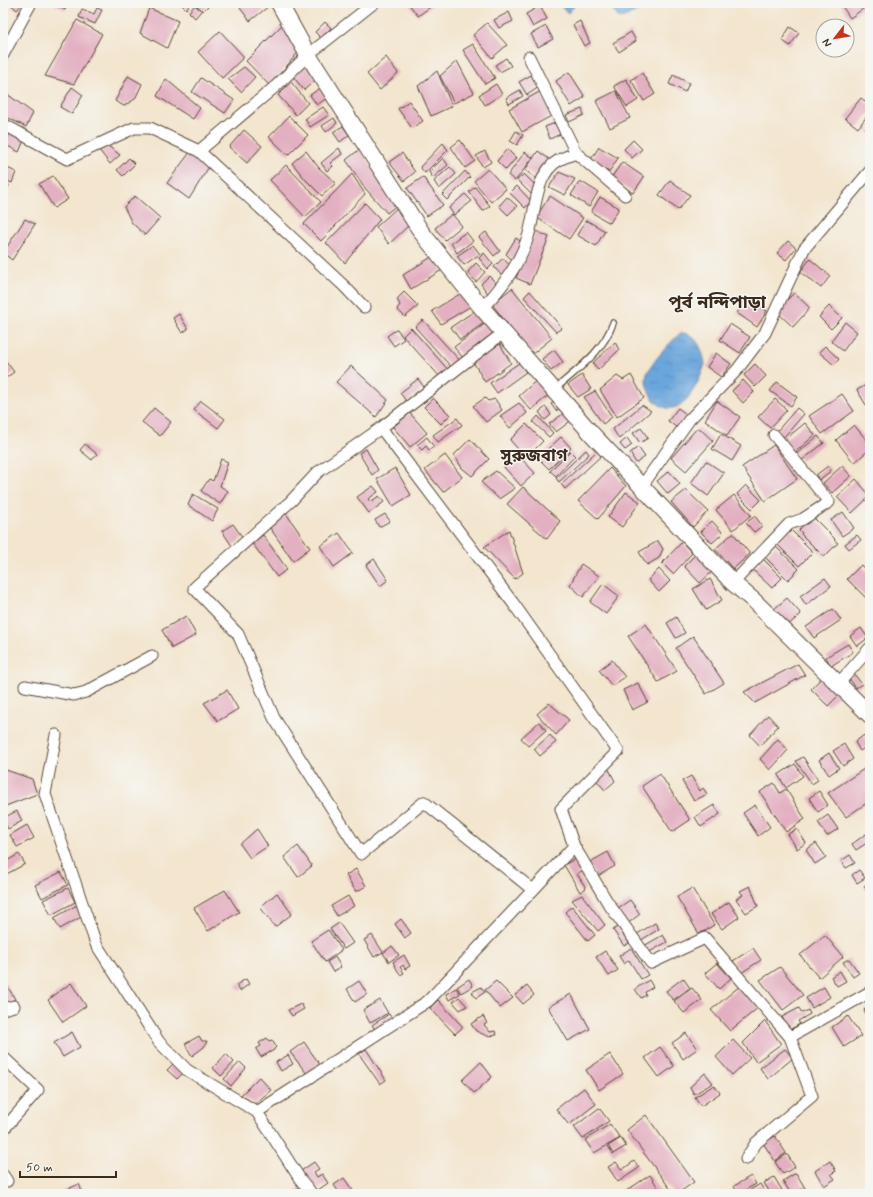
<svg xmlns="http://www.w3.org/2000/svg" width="873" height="1197" viewBox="0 0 873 1197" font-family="Mynerve,'Noto Sans Bengali',sans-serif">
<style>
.water{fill:url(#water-ripples);stroke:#53687c}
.building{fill:#e3b0c1}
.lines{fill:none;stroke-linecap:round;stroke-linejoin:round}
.lane-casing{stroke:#574638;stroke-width:8}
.street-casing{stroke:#574638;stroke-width:13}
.secondary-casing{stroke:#574638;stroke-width:18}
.lane{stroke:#fff;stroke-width:5.5}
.street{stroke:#fff;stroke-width:11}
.secondary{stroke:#fff;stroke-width:16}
.labels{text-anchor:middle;stroke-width:3;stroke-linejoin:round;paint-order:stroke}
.neighbourhood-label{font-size:17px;font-weight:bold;fill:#3b2a1e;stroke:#f6f6f2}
.quarter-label{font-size:18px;font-weight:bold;fill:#3b2a1e;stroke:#f6f6f2}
</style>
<defs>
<pattern id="water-ripples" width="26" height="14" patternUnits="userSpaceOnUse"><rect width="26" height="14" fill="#6ba6db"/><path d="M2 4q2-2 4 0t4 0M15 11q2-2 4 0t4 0" fill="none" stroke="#5987b1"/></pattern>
</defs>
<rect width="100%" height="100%" fill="#f6f6f2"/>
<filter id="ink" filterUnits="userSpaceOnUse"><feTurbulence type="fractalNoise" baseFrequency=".025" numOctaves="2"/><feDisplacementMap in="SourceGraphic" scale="8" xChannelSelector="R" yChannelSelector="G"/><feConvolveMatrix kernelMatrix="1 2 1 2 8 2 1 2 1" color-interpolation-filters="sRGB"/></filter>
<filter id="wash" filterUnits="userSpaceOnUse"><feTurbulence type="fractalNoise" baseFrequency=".012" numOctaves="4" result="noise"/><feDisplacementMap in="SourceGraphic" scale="16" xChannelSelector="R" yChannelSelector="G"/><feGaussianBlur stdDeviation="0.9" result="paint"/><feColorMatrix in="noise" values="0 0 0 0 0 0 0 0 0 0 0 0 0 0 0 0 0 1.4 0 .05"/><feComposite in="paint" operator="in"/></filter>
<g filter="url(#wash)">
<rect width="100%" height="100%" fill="#f3e5ce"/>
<path class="water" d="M557,3h20l-9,10z
M607,3h61l-23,4 -25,12z
M681,333c16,0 22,18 24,31 -4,13 -15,38 -29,43 -17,7 -34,-18 -29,-33 5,-12 24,-33 34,-41z"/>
<g id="blocks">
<path class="building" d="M9,3h14l-6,7z
M52,3h16l-3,7z
M180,3h11l-5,6z
M194,3h12l3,2 -6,6z
M247,3h20l2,3 -19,15 -10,-13z
M408,3h24l1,2 -15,11z
M840,3h30v1l-20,14z
M195,5l6,6 -6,7 -6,-6z
M540,6l7,13 -14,8 -7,-13z
M97,8l5,2 -7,14 -16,-7 3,-8 12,5z
M149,8l29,13 -11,27 -27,-15z
M509,12l4,9 -14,7 -5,-8z
M77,20l25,14 -28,50 -29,-8z
M580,21l10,22 -6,3 -11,-21z
M325,22l6,6 -10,10 -6,-6z
M284,23l16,27 -30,36 -24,-25z
M487,23l20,22 -15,13 -19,-23z
M546,26l7,13 -15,8 -7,-13z
M790,27l9,6 -9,13 -8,-6z
M220,31l24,26 -22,21 -24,-26z
M631,32l5,9 -17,11 -6,-9z
M473,44l22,34 -10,6 -22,-34z
M386,57l12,16 -18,17 -13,-16z
M506,58l5,8 -11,6 -5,-7z
M457,61l17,32 -20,10 -14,-27z
M305,62l13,16 -14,12 -13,-16z
M244,67l11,10 -14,15 -13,-13z
M437,71l15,35 -21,10 -13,-30z
M569,72l16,25 -14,9 -15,-25z
M642,73l13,21 -11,7 -13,-21z
M531,75l8,12 -12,8 -8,-13z
M673,75l16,8 -4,9 -16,-8z
M128,76l14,8 -7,15 -11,7 -9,-5z
M201,78l33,22 -9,13 -33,-21z
M166,79l34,29 -7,11 -36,-23z
M626,79l12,21 -11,7 -13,-21z
M291,82l17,21 -12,12 -18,-20z
M496,84l6,10 -17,11 -6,-10z
M72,87l11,8 -11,19 -12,-7z
M322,87l6,10 -11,8 -7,-10z
M520,90l3,6 -14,8 -3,-6z
M3,91l30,22 -7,14 -23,-12z
M541,91l12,24 -31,17 -13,-23z
M616,91l14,27 -20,10 -14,-27z
M861,98l9,7v7l-12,16 -13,-10z
M409,101l14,20 -11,7 -14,-19z
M323,107l6,8 -19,12 -5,-8z
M582,109l2,6 -15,7 -3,-7z
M289,116l19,19 -20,20 -19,-18z
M334,118l3,5 -11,9 -4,-6z
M555,123l5,11 -10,5 -5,-12z
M870,124v10l-5,-4z
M343,126l6,9 -9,7 -7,-10z
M10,130l15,8 -6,14 -13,-7z
M244,130l18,16 -15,17 -18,-16z
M516,131l7,4 -6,10 -7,-4z
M460,140l15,21 -10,7 -14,-21z
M633,140l9,9 -10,9 -8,-9z
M104,143l16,12 -10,9 -11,-14z
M443,143l5,7 -23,23 -5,-6z
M599,147l19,11 -9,14 -19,-11z
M339,148l3,6 -12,9 3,3 -6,5 -6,-8z
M360,149l37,56 -10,8 -22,-25 -19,-28z
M507,149l9,9 -10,12 -9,-9z
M191,151l19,14 -21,34 -22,-16z
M306,151l13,17 17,15 -14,13 -17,-17 -13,-16z
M485,151l6,11 -8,5 -7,-11z
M538,151l15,11 -13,19 -15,-11z
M525,152l8,6 -18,23 -7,-6z
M402,153l13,19 -11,9 -15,-19z
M129,158l6,6 -12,12 -6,-6z
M443,158l5,7 -15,13 -4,-6z
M622,162l22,15 -11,16 -22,-15z
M286,165l35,37 -16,15 -35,-37z
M3,166l13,6 -4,11 -9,-4z
M450,167l6,7 -17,15 -5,-8z
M488,169l18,20 -15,13 -17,-21z
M465,171l5,6 -23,23 -5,-5z
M559,172l16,7 -10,16 -16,-8z
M352,174l13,20 -44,47 -17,-17z
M524,174l14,14 -6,7 -15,-15z
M53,176l15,23 -14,9 -15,-24z
M423,177l20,28 -16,11 -20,-28z
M670,180l20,15 -12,15 -19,-15z
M580,181l18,11 -9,15 -18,-12z
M3,183l6,2 -6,13z
M517,186l14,15 -6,7 -15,-15z
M475,187l15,19 -7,5 -14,-19z
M465,194l7,7 -18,14 -5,-7z
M135,196l25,22 -15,17 -13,-12 -8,-16z
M550,196l33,22 -14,21 -33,-22z
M507,197l10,9 -9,9 -9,-9z
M600,197l19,11 -9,15 -19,-11z
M365,203l15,16 -35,44 -19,-20z
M398,207l12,17 -21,20 -13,-17z
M452,214l10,12 -17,14 -10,-12z
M25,219l10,5 -23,36 -9,-7z
M586,220l19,11 -9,15 -19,-11z
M536,231l13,6 -19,47 -14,-6z
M466,232l7,9 -16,12 -6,-10z
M486,232l14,19 -6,5 -15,-19z
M516,238l8,6 -10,18 -8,-8z
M788,241l8,7 -10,12 -9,-7z
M473,245l7,9 -16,11 -7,-9z
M484,253l9,11 -5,5 -9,-11z
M433,256l9,14 -31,19 -8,-14z
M503,258l9,10 -9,9 -9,-10z
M810,259l20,17 -9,12 -21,-16z
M476,263l9,9 -9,10 -8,-10z
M489,276l9,9 -9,10 -8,-11z
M512,288l40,50 -21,17 -39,-51z
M530,291l32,37 -6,4 -32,-35z
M404,292l14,14 -13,11 -8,-8 3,-4 -3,-6z
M463,292l8,14 -30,18 -9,-13z
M794,293l16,15 -17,19 -17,-16z
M747,298l20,13 -10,16 -20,-14z
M829,306l13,12 -11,11 -12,-12z
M479,308l9,12 -28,20 -9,-13z
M179,314l9,15 -6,4 -9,-15z
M423,320l39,43 -8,7 -39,-43z
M487,322l13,9 -36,28 -10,-12z
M845,322l12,10 -14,19 -12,-10z
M730,324l20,13 -10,16 -20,-13z
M411,328l39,44 -8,7 -39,-43z
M397,329l7,10 -10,7 -7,-10z
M615,342l4,8 -21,20 -5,-7z
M500,344l11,19 -26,19 -13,-22z
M825,346l14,13 -5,6 -15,-13z
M554,350l9,12 -12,9 -9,-12z
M716,353l15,11 -10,13 -14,-10z
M3,357l11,15 -11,8z
M519,363l7,9 -29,21 -7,-10z
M755,364l11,12 -11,11 -11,-12z
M351,366l37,34 -12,17 -40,-35z
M582,375l9,14 -13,8 -10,-12z
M631,375l13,23 -27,19 -17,-27 17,-14 6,4z
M418,379l6,8 -17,15 -7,-9z
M538,379l13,14 -20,17 -12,-14z
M743,380l11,12 -11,11 -11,-12z
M777,382l20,15 -6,9 -21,-15z
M870,383v20l-4,2 -9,-15z
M595,391l17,26 -9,7 -19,-27z
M842,394l12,17 -32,23 -13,-18z
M433,398l17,17 -9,9 -17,-17z
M485,398l3,3 7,-2 7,11 -16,12 -13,-16z
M559,398l5,7 -8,6 -5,-7z
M775,399l12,11 -17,18 -12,-11z
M201,401l24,18 -7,9 -24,-18z
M717,401l23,16 -13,19 -22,-16z
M519,403l8,10 -17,15 -10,-12z
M642,405l9,6 -32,28 -6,-10z
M546,407l5,8 -6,5 -6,-8z
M154,408l17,14 -11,14 -18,-14z
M678,408l12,9 -10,13 -12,-9z
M797,408l7,6 -20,23 -7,-6z
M567,411l6,8 -17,13 -7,-8z
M410,413l17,20 -17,14 -17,-20z
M538,416l15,17 -4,4 -16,-15z
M457,418l5,7 -24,17 -5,-7z
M805,423l10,12 -22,19 -10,-13z
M526,424l17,17 -17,17 -16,-18z
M854,425l16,19v5l-16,14 -18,-23z
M698,427l15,14 -27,30 -15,-13z
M641,428l7,10 -8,5 -7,-10z
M721,434l20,12 -9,15 -20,-12z
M818,436l6,7 -23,18 -5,-7z
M427,437l7,10 -5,3 -3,-4 -4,4 -5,-5z
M561,437l10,11 -22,21 -11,-11z
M627,438l5,7 -7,5 -5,-6z
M470,439l19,20 -17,17 -10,-8 -8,-13z
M85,444l12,10 -5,6 -12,-10z
M774,445l23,34 -32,22 -23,-34z
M638,447l7,10 -9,6 -6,-10z
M366,449l12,21 -6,5 -13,-22z
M586,450l3,4 -30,28 -3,-4z
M598,450l4,5 -37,34 -4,-5z
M570,451l5,5 -19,20 -6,-5z
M445,455l17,22 -19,15 -18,-22z
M518,455l17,18 -14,13 -17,-19z
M221,459l7,3 -8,24 8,5 -8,13 -19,-13 8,-12 4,2z
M706,461l18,12 -16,23 -17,-13z
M828,466l3,5 -12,9 -3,-5z
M842,466l9,10 -19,17 -9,-10z
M395,468l16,27 -18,11 -16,-27z
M610,468l16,18 -28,33 -20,-18z
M496,471l19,17 -16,11 -18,-17z
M669,471l11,13 -12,10 -11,-13z
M856,479l14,17 -18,17 -15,-16z
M746,485l15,15 -9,9 -15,-15z
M373,486l5,6 -10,7 2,3 9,-6 5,6 -15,11 -12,-16z
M523,487l37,34 -13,18 -40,-35z
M686,490l22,21 -15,16 -22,-25z
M626,492l14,10 -18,25 -14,-10z
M193,494l25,15 -6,12 -24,-16z
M734,495l17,20 -18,15 -17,-20z
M285,512l25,36 -17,13 -25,-36z
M843,512l11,16 -12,8 -11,-16z
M385,514l5,7 -11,6 -4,-7z
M755,516l7,10 -8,6 -8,-9z
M812,516l23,23 -1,1 4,3 -14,14 -23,-23 1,-1 -3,-3z
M712,521l11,12 -11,10 -11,-11z
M233,524l10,14 -11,8 -10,-15z
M790,529l23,23 -14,14 -23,-23z
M509,530l14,43 -8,6 -31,-32z
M339,533l14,20 -19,14 -14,-21z
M733,533l17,21 -17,15 -18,-20z
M263,535l24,34 -10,8 -25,-34z
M857,535l4,5 -12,9 -4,-5z
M658,541l5,8 -4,9 -12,7 -8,-13z
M682,542l10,11 -19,21 -11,-11z
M775,546l24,23 -11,11 -23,-23z
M698,552l16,18 -14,13 -16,-17z
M374,559l14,21 -8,6 -14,-21z
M763,559l19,19 -10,10 -19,-18z
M581,564l18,12 -16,21 -13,-12z
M861,565l9,10v27l-23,-23z
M659,569l11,12 -11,11 -11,-12z
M825,578l6,8 -25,19 -6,-9z
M710,579l12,21 -16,10 -13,-21z
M603,584l16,12 -13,18 -16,-12z
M787,598l14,16 -13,11 -14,-16z
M833,609l8,11 -27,18 -8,-11z
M186,616l10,19 -24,13 -10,-18z
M676,617l9,16 -9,5 -9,-15z
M646,624l31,47 -19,11 -30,-46z
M861,628l7,10 -11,8 -7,-10z
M693,636l31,47 -18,11 -30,-46z
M848,644l5,8 -22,14 -5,-9z
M870,655v11l-5,-4z
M612,660l13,17 -13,9 -13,-16z
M798,664l7,11 -50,28 -11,-11z
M825,674l18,17 -15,15 -17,-17z
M854,674l8,10 -6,4 -7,-10z
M638,683l10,19 -16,8 -9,-20z
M227,690l11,19 -20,12 -14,-18z
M549,703l20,17 -13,15 -19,-21z
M768,715l10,11 -18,20 -10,-11z
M539,722l7,8 -18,16 -7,-8z
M550,735l6,7 -16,14 -6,-7z
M864,735l6,9 -10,7 -5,-9z
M778,739l10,11 -18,20 -10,-11z
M844,744l9,15 -10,7 -10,-15z
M829,753l10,15 -10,7 -10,-15z
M803,757l15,23 -6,4 -16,-23z
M795,764l8,12 -17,12 -8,-13z
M870,765v36l-24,16 -18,-24z
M608,768l7,13 -10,9 -10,-11z
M3,769l29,10 5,15 -34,13z
M660,774l30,46 -18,12 -30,-46z
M691,776l9,15 3,-3 4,6 -13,7 -12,-20z
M774,783l6,10 6,-4 19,30 -19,13 -26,-40z
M819,791l9,14 -10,7 -9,-14z
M714,805l6,9 -19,13 -6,-10z
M755,805l15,22 -12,9 -15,-23z
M17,811l5,10 -14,8 -5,-11z
M828,815l10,14 -11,7 -9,-14z
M27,825l7,13 -17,9 -7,-12z
M257,829l11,17 -18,12 -10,-14z
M797,829l9,14 -9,6 -9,-15z
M866,834l4,7 -14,9 -4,-6z
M816,843l10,14 -11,7 -9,-14z
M298,846l14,20 -14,11 -14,-20z
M608,852l7,14 -19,11 -8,-14z
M19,854l6,10 -22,12v-13z
M850,855l5,8 -9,5 -5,-7z
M576,858l7,12 -6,4 9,14 -6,4 -16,-27z
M356,869l10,17 -10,6 -10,-17z
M859,870l6,8 -8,5 -5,-8z
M61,872l7,13 -26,13 -7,-13z
M870,881v8l-3,2 -3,-5z
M750,886l8,20 -12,7 -10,-14 7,-4 -3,-4z
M68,888l7,14 -24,13 -8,-15z
M692,888l22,37 -15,9 -22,-37z
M225,890l14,22 -31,19 -14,-23z
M277,893l15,21 -17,13 -15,-20z
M582,895l23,30 -7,6 -26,-31z
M348,896l6,10 -17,10 -6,-10z
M630,900l10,14 -14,11 -11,-15z
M729,902l10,15 -17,12 -11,-15z
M77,905l4,12 -21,12 -6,-11z
M572,906l23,29 -7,6 -23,-29z
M401,919l10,14 -6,5 -10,-14z
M339,923l14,20 -9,6 -14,-20z
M655,923l4,6 -21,13 -4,-6z
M618,927l11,16 -5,3 -11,-16z
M328,930l14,20 -17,12 -14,-21z
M372,935l11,17 -9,5 -10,-17z
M663,935l4,7 -21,12 -4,-7z
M825,935l18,22 -24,21 -19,-23z
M392,946l7,9 -10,7 -6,-9z
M631,948l17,27 -7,4 -12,-19 -5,4 -5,-8z
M753,948l8,12 -20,13 -8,-12z
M605,951l13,19 -9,6 -13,-19z
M404,955l6,11 -5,3 -2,-4 -3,2 4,6 -4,2 -7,-13z
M335,957l6,10 -8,5 -6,-10z
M849,959l10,14 -6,4 -10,-15z
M717,963l14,15 -12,11 -14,-16z
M780,967l23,28 -20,15 -23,-30z
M840,971l6,10 -9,5 -6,-9z
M683,978l7,10 -17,12 -7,-9z
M3,979l12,20 -10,5 -2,-4z
M246,979l3,5 -9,7 -4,-6z
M469,979l4,7 -12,7 -4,-6z
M649,980l4,7 -8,5 1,3 -5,3 -6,-9z
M359,981l8,13 -12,8 -8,-13z
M496,981l17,17 -13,10 -15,-18z
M71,983l15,23 -23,16 -15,-22z
M741,985l18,22 -29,24 -19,-21z
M527,986l7,9 -11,9 -8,-9z
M481,987l4,5 -9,6 -4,-6z
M824,987l6,10 -18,11 -6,-10z
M456,988l4,6 -11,6 -3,-6z
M692,988l10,12 -18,13 -10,-12z
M571,994l19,35 -22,12 -20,-34z
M459,997l8,9 -7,4 -7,-8z
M380,1000l8,13 -18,10 -7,-13z
M438,1000l25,27 -8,7 -25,-26z
M301,1004l3,5 -12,7 -4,-6z
M870,1006v15l-6,-11z
M799,1008l3,5 6,-3 2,4 -12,7 2,3 -11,6 -7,-13z
M389,1014l5,7 -17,12 -5,-8z
M483,1016l4,7 -3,2 2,2 4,5 5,-1 2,4 -10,1 -11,-5 -5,-7z
M848,1016l13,20 -17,11 -12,-20z
M765,1021l16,23 -25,18 -13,-19z
M72,1032l8,15 -17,10 -9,-14z
M686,1033l11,16 -14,10 -11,-16z
M199,1036l3,5h5l-3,6 -12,9 -7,-12z
M267,1038l2,3 3,-1 4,7 -2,2v1l-13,7 -5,-8 5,-3 -2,-3z
M733,1040l17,18 -18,17 -16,-18z
M304,1042l16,23 -13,9 -17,-22z
M660,1047l14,19 -15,11 -14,-19z
M366,1049l20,31 -6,4 -21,-30z
M785,1049l8,9 -25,21 -8,-11z
M226,1054l8,8 -13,14 -8,-8z
M610,1054l13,20 -24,16 -13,-20z
M288,1055l5,9 -12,7 -5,-9z
M240,1062l6,6 -15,18 -7,-7z
M481,1062l11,15 -18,16 -12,-13z
M174,1063l10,9 -7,7 -10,-9z
M705,1073l8,10 -19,11 -4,-7z
M259,1077l12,13 -16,14 -14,-9z
M714,1085l6,8 -19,13 -6,-9z
M584,1088l12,16 -27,21 -13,-16z
M599,1108l10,13 -26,18 -9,-12z
M646,1115l48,67 -17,12h-3l-47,-64z
M610,1124l10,14 -26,15 -9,-13z
M775,1136l11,17 -11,8 -12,-18z
M621,1138l5,8 -13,8 -5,-8z
M787,1154l8,13 -12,7 -8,-12z
M634,1161l5,7 -21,14 -10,-15 8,-5 6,8z
M830,1161l6,10 -5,3 4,5 -11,7 -9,-15z
M314,1162l5,7 -5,3 3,5 5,-3 6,9 -13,9 -14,-21z
M796,1173l9,15 -11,6h-3l-8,-13z
M650,1175l12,19h-34l-2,-3z
M751,1176l5,8 -18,10 -4,-8z
M774,1177l8,13 -7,4h-4l-7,-11z
M344,1178l11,16h-15l-6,-9z
M79,1184l4,10h-26z
M760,1184l6,10h-22z
M300,1187l5,7h-15z"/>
</g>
</g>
<g filter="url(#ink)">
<use href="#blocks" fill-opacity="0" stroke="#574638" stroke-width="1"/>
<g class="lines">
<g class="lane-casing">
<path id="lane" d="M555,389c23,-20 48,-37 58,-66"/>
</g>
<g class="street-casing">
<path id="street" d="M3,55l28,-52
M529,57l47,96 49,42
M3,124l64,35 67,-31h16l49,23 77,-65 32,-31 66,-52
M199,151l145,135 20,21
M482,308c20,-20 37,-43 46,-71 8,-24 6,-63 31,-77 6,-3 12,-5 17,-7
M503,333l-122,95 -63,44 -27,29 -97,87 44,46 36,84 87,136 63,-52 109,88 41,-44
M381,428l132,175 105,148 -57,58 13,37 34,57 43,60 54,-25 85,99 22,59 -56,47 -10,16
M642,486l47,-66 48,-50 28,-37 39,-84 66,-78
M733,583l56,-59 14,-5 26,-17 -55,-67
M839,683l31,-35
M25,686l49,9 12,-3 66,-36
M56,735l-11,59 51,150 63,98 28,28 70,42 43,67 12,15
M3,1009l11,-3
M790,1037l80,-45
M3,1057l35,33 -35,40
M257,1112l171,-111 105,-111
M3,1175l4,6"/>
</g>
<g class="secondary-casing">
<path id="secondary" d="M279,3l29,52 114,178 60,75 109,125 142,150 20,17 117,115"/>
</g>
<use href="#lane" class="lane"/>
<use href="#street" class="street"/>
<use href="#secondary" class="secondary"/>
</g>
</g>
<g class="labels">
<g class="neighbourhood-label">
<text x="534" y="461">সুরুজবাগ</text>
</g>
<g class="quarter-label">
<text x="717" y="308">পূর্ব নন্দিপাড়া</text>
</g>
</g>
<rect width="873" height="1197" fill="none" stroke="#f6f6f2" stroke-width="16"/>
<g transform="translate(835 38) rotate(239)"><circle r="19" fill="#f6f6f2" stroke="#aba49d"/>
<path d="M0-3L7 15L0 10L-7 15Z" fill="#c8321e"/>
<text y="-6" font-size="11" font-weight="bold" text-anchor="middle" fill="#3b2a1e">N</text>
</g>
<path d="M20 1171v6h96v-6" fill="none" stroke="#3b2a1e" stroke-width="2"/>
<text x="26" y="1171" font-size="12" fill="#3b2a1e" stroke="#f6f6f2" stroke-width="3" paint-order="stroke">50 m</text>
</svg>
